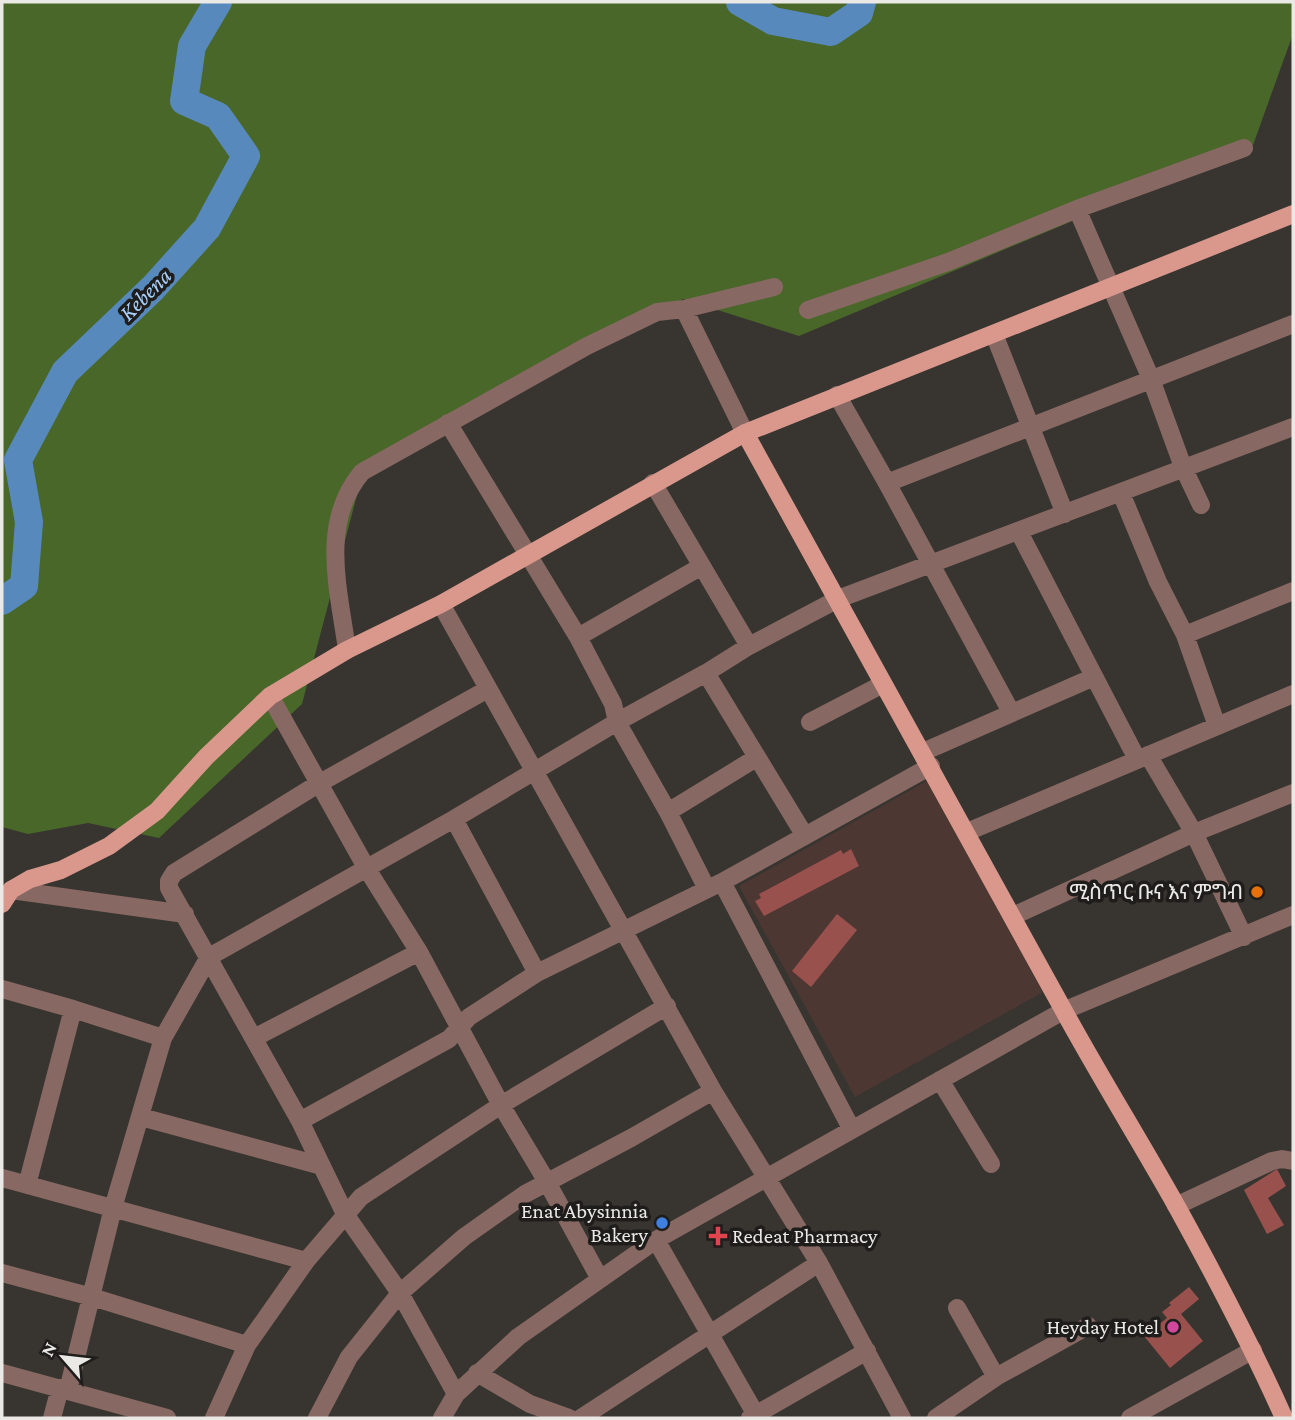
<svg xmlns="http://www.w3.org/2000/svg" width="1295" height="1420" viewBox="0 0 1295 1420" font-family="'Crimson Pro','Noto Sans Ethiopic',serif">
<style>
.education{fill:#4c3733}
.forest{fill:#486729}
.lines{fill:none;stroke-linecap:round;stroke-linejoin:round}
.river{stroke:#5789bd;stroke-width:28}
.building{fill:#99514d}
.minor{stroke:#886862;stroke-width:18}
.major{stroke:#da988d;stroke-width:18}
.food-dot{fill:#e8710a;stroke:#1e1d1b;stroke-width:2.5}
.shop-dot{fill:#3f7fe0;stroke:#1e1d1b;stroke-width:2.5}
.health-dot{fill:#e0444e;stroke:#1e1d1b;stroke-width:2.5}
.hotel-dot{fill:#d1479c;stroke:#1e1d1b;stroke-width:2.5}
.labels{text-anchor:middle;stroke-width:7;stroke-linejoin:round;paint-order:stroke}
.poi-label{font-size:21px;fill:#ebe9e6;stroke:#1e1d1b;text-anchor:end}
.water-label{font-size:23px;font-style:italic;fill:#a7d0fc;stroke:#1e1d1b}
</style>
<rect width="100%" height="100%" fill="#383530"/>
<path class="education" d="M927,781l116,211 -188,105 -116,-211z"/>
<path class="forest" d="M2,2h1291v32l-40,111 -454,191 -116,-37 -321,177 -60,228 -143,134 -71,-15 -60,11 -26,-7z"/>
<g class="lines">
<path class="river" d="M740,2l33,19 58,11 28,-19 3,-11
M2,601l22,-15 5,-64 -11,-62 47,-88 88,-84 54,-60 39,-72 -28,-40 -34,-15 8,-55 26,-44"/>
</g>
<path class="building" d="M851,849l8,17 -95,50 -9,-15 6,-3 -2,-4 82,-44 2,4z
M837,914l20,16 -46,57 -19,-16z
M1277,1169l9,17 -18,12 16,27 -17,9 -23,-44z
M1189,1287l10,12 -18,15 22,27 -33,27 -26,-32 23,-18 -5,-6 9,-7 -2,-2z"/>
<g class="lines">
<path class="minor" d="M1077,209l74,170 32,88 18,38
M684,309l61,124
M808,310l140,-48 129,-53 167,-61
M994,334l71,180
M837,395l50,88 124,229
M448,423l130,214 35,67 4,18 51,90 39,77
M653,483l96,163
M887,483l406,-159
M1121,493l37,89 27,53 108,-44
M1019,532l118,227
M441,604l272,487 106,172 83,155
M1185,635l32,91
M578,637l124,-71
M347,650c-8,-60 -28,-127 15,-178l225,-126 70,-34 27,-3 90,-22
M706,673l99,163
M270,696l97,173 52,83 82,153 46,77 53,97
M810,722l73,-38
M923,752l171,-75
M1148,755l46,78 50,104
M668,812l88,-54
M454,819l83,154
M967,832l326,-138
M722,882l130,248
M11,890l174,24
M1013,916l181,-83 99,-40
M2,989l71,20 90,29
M254,1038l165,-86
M940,1080l51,84
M141,1117l181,49
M300,1121l149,-82 20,-22 68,-44 185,-91 209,-116
M2,1178l304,83
M27,1185l46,-176
M1176,1206l96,-45 10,-2 11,2
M656,1240l100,175
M2,1273l90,24 155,48
M957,1308l39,69
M2,1373l165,45
M477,1373l53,31 39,14
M68,1390l45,-182 50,-170 46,-81 245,-138 163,-97 89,-49 43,-27 89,-47 455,-172
M456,1394l-56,-101 -55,-79 -45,-93 -131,-233v-7l5,-8 144,-89 170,-95
M52,1418l8,-30
M214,1418l33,-73 59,-84 55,-64 140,-92 166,-99
M317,1418l32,-61 51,-64 64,-56 61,-43 106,-56 82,-47
M442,1418l14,-24 62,-57 138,-97 407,-229 230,-96
M581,1418l238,-155
M750,1418l117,-67
M936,1418l60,-41 92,-51
M1130,1418l123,-68"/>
<path class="major" d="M745,433c107,192 213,385 319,578 36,66 76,130 113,196 38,69 75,139 107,211
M2,904l9,-14 19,-11 31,-9 48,-24 48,-35 49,-54 64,-61 77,-46 94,-46 304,-171 548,-219"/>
</g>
<circle class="food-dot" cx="1257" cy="892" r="7"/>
<circle class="shop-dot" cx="662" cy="1223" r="7"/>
<path class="health-dot" d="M714.5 1225.5h7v7h7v7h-7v7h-7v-7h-7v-7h7z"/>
<circle class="hotel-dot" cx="1173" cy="1327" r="7"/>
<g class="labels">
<g class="poi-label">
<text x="1243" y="899">ሚስጥር ቡና እና ምግብ</text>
<text x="648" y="1218">Enat Abysinnia<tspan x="648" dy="24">Bakery</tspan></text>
<text x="732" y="1243" text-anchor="start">Redeat Pharmacy</text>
<text x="1159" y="1334">Heyday Hotel</text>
</g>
<g class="water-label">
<text transform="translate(145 294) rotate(-45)" y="8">Kebena</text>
</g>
</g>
<rect width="1295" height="1420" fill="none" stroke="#ebe9e6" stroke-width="7"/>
<g transform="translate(63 1357) rotate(298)" stroke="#1e1d1b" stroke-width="5" paint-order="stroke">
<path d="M0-5L12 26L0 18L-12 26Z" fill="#ebe9e6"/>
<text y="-10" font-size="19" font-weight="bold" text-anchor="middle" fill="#ebe9e6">N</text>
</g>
</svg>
